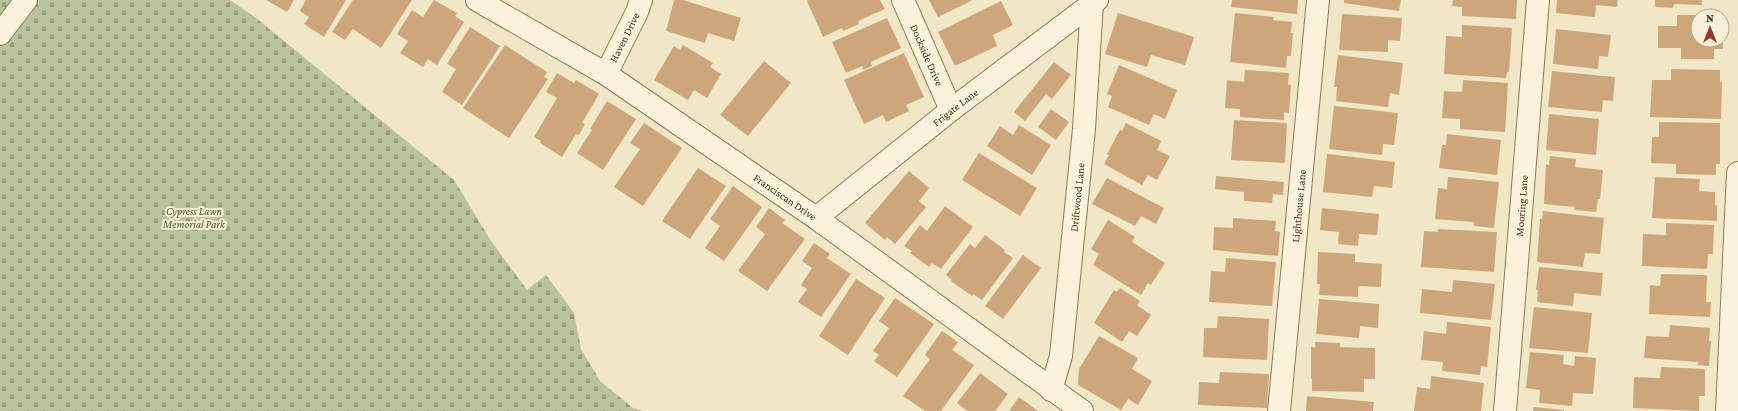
<svg xmlns="http://www.w3.org/2000/svg" width="1738" height="411" viewBox="0 0 1738 411" font-family="'Crimson Pro',serif">
<style>
.cemetery{fill:url(#cemetery-stones)}
.building{fill:#cea67c}
.lines{fill:none;stroke-linecap:round;stroke-linejoin:round}
.minor-casing{stroke:#8c795b;stroke-width:24}
.minor{stroke:#faf3da;stroke-width:22}
.labels{text-anchor:middle;stroke-width:4;stroke-linejoin:round;paint-order:stroke}
.street-label{font-size:11px;fill:#3b301f;stroke:#f7f0d6}
.park-label{font-size:11px;font-style:italic;fill:#475825;stroke:#f7f0d6}
</style>
<defs>
<pattern id="cemetery-stones" width="16" height="16" patternUnits="userSpaceOnUse"><rect width="16" height="16" fill="#bac399"/><path d="M2 7V4a2 2 0 0 1 4 0v3zM10 15v-3a2 2 0 0 1 4 0v3z" fill="#989f7c"/></pattern>
</defs>
<rect width="100%" height="100%" fill="#efe7c6"/>
<path class="cemetery" d="M0,0h230l26,18 198,162 37,61 36,49 19,-15 28,38 7,36 19,32 33,27 10,3h-643z"/>
<path class="building" d="M266,0h28l-7,12z
M306,0h40l-22,37 -20,-13 5,-7 -9,-6z
M353,0h59l-31,48 -28,-19 -8,11 -13,-8z
M434,0l23,13 -2,3 9,6 -27,43 -9,-6 -5,8 -23,-14 8,-12 -11,-7 15,-24 11,7z
M674,0h9l58,18 -7,23 -26,-8 -3,10 -39,-12z
M809,0h71l5,9 -27,12 1,3 -16,7 -1,-3 -19,9 -16,-36z
M929,0h44l-35,17z
M1232,0h66l-1,14 -66,-7z
M1344,0h57l-2,11 -55,-8z
M1453,0h64l-1,19 -54,-3v-9l-10,-1z
M1557,0h61l-1,7 -21,-2 -1,12 -39,-4z
M1655,0h47v5l-28,-1 -1,4 -18,-1z
M1001,1l12,24 -20,10 4,11 -42,20 -17,-34z
M1118,13l76,24 -9,28 -34,-10 -4,12 -42,-13z
M1235,13l39,4 -1,3 19,2 -1,11h2l-2,23h-4l-1,12 -56,-6z
M1342,14l60,4 -2,23 -12,-1v12l-49,-2z
M1677,15h21v25h25v9h-9v10h-33v-11h-23v-22h19z
M887,18l14,30 -30,14 1,4 -9,4 -1,-4 -16,7 -14,-31z
M1462,25l50,3 -3,44h-2l-1,6 -62,-4 2,-38 16,1z
M470,27l30,19 -38,59 -20,-13 14,-23 -9,-5z
M1556,29l55,6 -3,22 -9,-1 -1,13 -45,-5z
M505,45l42,27 -3,5 4,2 -39,59 -46,-30z
M683,45l30,18 -3,4 11,7 -14,24 -13,-8 -6,10 -34,-20 20,-34 6,4z
M904,53l20,44 -18,8 3,6 -23,11 -3,-7 -19,9 -20,-44z
M1338,55l65,8 -4,32 -9,-2 -2,14 -52,-6 1,-14h-3z
M764,61l27,22 -43,53 -28,-21z
M1054,62l17,13 -19,24 -6,-5 -21,27 -11,-9z
M1119,65l58,25 -12,29 -11,-5 -5,11 -41,-18 4,-11 -5,-2z
M1671,69l49,1v12h2l-1,37 -71,-2 2,-37h19z
M1245,70l44,3 -1,12h3l-2,28 -5,-1v8l-44,-3v-8l-15,-1 2,-28 17,2z
M1552,71l63,6 -2,24 -10,-1 -1,12 -54,-5z
M557,73l17,10 2,-3 23,14 -17,29 3,1 -6,11 -3,-1 -14,23 -22,-14 1,-2 -7,-4 23,-39 -11,-6z
M1463,80l45,3 -3,49 -45,-3v-10l-18,-1 2,-27 18,1z
M607,101l29,18 -33,51 -26,-17 15,-23 -2,-1z
M1334,106l64,7 -4,32 -11,-1 -1,11 -53,-6z
M1051,109l18,13 -13,18 -18,-13z
M1549,114l50,5 -3,36 -50,-5z
M1234,120l53,3 -2,40 -54,-3z
M1659,122l61,1v41h-4v11l-40,-1v-10l-25,-1 1,-26h7z
M644,123l38,25 -39,58 -29,-19 26,-38 -10,-6z
M1126,123l35,18 -4,9 13,6 -13,24 -9,-5 -6,10 -38,-21 5,-9 -2,-1 13,-24 2,1z
M1019,125l32,20 -19,30 -45,-29 13,-20 13,9z
M1447,134l54,6 -4,35 -58,-7 3,-23h4z
M979,153l58,35 -17,28 -58,-36z
M1327,154l68,8 -3,26 -18,-2 -2,11 -49,-5z
M1550,156l26,3 -1,8 28,3 -3,29h-2l-2,13 -22,-2 1,-3 -31,-3 2,-40 3,1z
M698,168l28,18 -36,53 -28,-18z
M909,171l20,17 -10,13 7,6 -31,37 -8,-7 -2,3 -20,-17z
M1216,176l68,6 -1,13 -10,-1 -1,9 -28,-2v-9l-29,-3z
M1448,177l51,5 -5,46 -20,-2v-4l-39,-3 3,-31 9,1z
M1655,177l45,2 -1,12 16,1v13l2,1v15l-65,-3z
M1107,178l57,30 -8,16 -15,-8 -6,10 -43,-22z
M733,186l29,21 -38,54 -19,-13 15,-22 -10,-7z
M945,206l28,21 -32,42 -9,-6 -3,4 -19,-14 2,-2 -8,-5 16,-21 7,6z
M769,208l16,12 -3,3 23,16 -38,52 -29,-20 27,-37 -9,-7z
M1322,208l57,6 -2,21 -18,-1 -1,12 -20,-2 1,-12 -19,-2z
M1543,211l61,7 -4,36 -15,-1 -2,14 -46,-5 3,-43h2z
M1233,218l43,3 -1,10 5,1 -2,24 -65,-6 1,-23 19,1z
M1108,220l27,17 -3,5 33,21 -14,22 -3,-2 -7,12 -48,-30 6,-11 -8,-5z
M1666,223l48,2 -1,29h-5l-1,15 -65,-3 1,-32 23,1z
M1438,229l59,3 -3,40 -73,-5 3,-36 14,1z
M985,235l20,15 -1,2 9,6 -31,42 -9,-6 -1,2 -21,-15 1,-1 -6,-5 24,-31 5,4z
M814,243l16,11 -3,4 24,16 -30,43 -23,-15 9,-13 -6,-4 11,-17 -10,-7z
M1318,252l37,2v8l27,2 -1,23 -23,-1v11l-39,-2 1,-11h-3z
M1023,255l18,13 -38,51 -18,-13z
M1226,258l50,4 -4,44 -63,-4 2,-31 14,1z
M1539,267l64,6 -2,23 -27,-3 -1,13 -36,-4 1,-12h-2z
M1661,274l46,1 -1,27h5l-1,15 -61,-3 1,-29 10,1z
M856,279l29,19 -37,57 -29,-19z
M1453,280l42,4 -4,36 -71,-7 2,-24 30,3z
M1120,288l20,13 -3,4 14,10 -14,21 -8,-5 -7,11 -28,-19 20,-33 3,2z
M895,298l39,26 -37,53 -23,-16 5,-6 -6,-4 16,-23 -10,-7z
M1319,299l60,5 -1,24 -18,-2 -1,12 -43,-4z
M1534,307l58,6 -4,40 -59,-5z
M1218,316l51,3 -2,41 -64,-3 1,-29h13z
M1447,322l44,5 -4,40 -6,-1 -1,9 -38,-4 1,-9 -22,-2 3,-29 22,3z
M1670,325l40,3 -1,13h2l-2,25 -11,-1v-3l-54,-4 2,-22 23,1z
M942,331l16,11 -6,8 22,15 -33,46h-16l-22,-15 27,-37 -5,-4z
M1099,336l39,22 -6,11 20,12 -14,24 -10,-6 -7,11 -43,-25 1,-16z
M1315,342l25,1v4l35,1v31h-11v13l-52,-1v-12h-1v-32h4z
M1530,352l34,3 -1,9 11,2 1,-10 21,2 -3,36 -20,-1 -1,13 -33,-3 1,-13 -14,-2z
M1661,367l44,2v27h-6v15l-66,-3 1,-31 26,1z
M1220,372l49,2 -2,34 -69,-3 1,-23 20,1z
M980,373l28,21 -13,17h-28l-10,-8z
M1431,376l53,7 -3,28h-67l3,-24 13,2z
M1307,396l67,6 -1,9h-67z
M1019,397l19,14h-29z
M1534,407l30,3v1h-31z"/>
<g class="lines">
<g class="minor-casing">
<g id="minor">
<path id="s1" d="M477,0l129,74 210,144 266,193"/>
<path id="s2" d="M903,0l48,110"/>
<path d="M0,34l26,-34"/>
<path id="s3" d="M606,74l31,-62 4,-12"/>
<path id="s4" d="M816,218l135,-108 146,-110"/>
<path id="s5" d="M1051,390l10,-34 23,-227 8,-125"/>
<path id="s6" d="M1279,411l39,-411"/>
<path id="s7" d="M1505,411l33,-411"/>
<path d="M1727,411l11,-238"/>
</g>
</g>
<use href="#minor" class="minor"/>
</g>
<g class="labels">
<g class="street-label">
<text dy="4" stroke="none"><textPath href="#s3" startOffset="41">Haven Drive</textPath></text>
<text dy="4" stroke="none"><textPath href="#s2" startOffset="60">Dockside Drive</textPath></text>
<text dy="4" stroke="none"><textPath href="#s4" startOffset="178">Frigate Lane</textPath></text>
<text dy="4" stroke="none"><textPath href="#s1" startOffset="366">Franciscan Drive</textPath></text>
<text dy="4" stroke="none"><textPath href="#s5" startOffset="195">Driftwood Lane</textPath></text>
<text dy="4" stroke="none"><textPath href="#s6" startOffset="206">Lighthouse Lane</textPath></text>
<text dy="4" stroke="none"><textPath href="#s7" startOffset="206">Mooring Lane</textPath></text>
</g>
<g class="park-label">
<text x="194" y="215">Cypress Lawn<tspan x="194" dy="13">Memorial Park</tspan></text>
</g>
</g>
<g transform="translate(1710 28)"><circle r="19" fill="#f7f0d6" stroke="#aca38d"/>
<path d="M0-3L7 15L0 10L-7 15Z" fill="#9c342a"/>
<text y="-6" font-size="11" font-weight="bold" text-anchor="middle" fill="#3b301f">N</text>
</g>
</svg>
